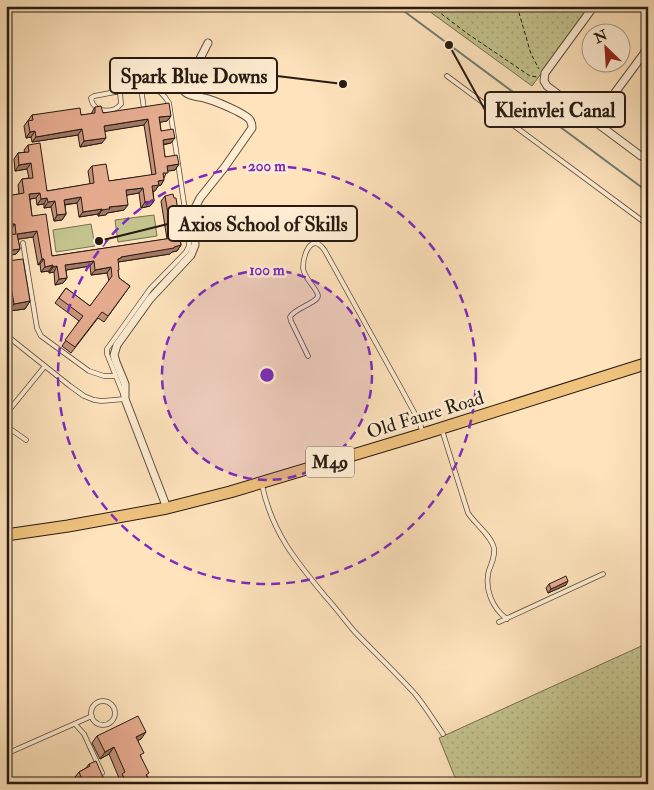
<svg xmlns="http://www.w3.org/2000/svg" width="654" height="790" viewBox="0 0 654 790" font-family="'IM FELL Double Pica',serif">
<style>
.grass{fill:url(#grass-dots);stroke:#766f50}
.park{fill:#c3c38e;stroke:#766f50}
.lines{fill:none;stroke-linecap:round;stroke-linejoin:round}
.stream{stroke:#707c74;stroke-width:2}
.service-casing{stroke:#5e4d3c;stroke-width:5.5}
.minor-casing{stroke:#5e4d3c;stroke-width:9}
.primary-casing{stroke:#281b12;stroke-width:13}
.path{stroke:#281b12;stroke-width:1;stroke-dasharray:4 2.5;stroke-linecap:butt}
.service{stroke:#feedd3;stroke-width:4}
.minor{stroke:#feedd3;stroke-width:7}
.primary{stroke:#efc27e;stroke-width:11}
.wall{fill:#c5937b;stroke:#281b12}
.shaded-wall{fill:#a07864;stroke:#281b12}
.building{fill:#e5ab8f;stroke:#281b12}
.ring{fill:none;stroke:#7b2cbf;stroke-width:2.5;stroke-dasharray:9 6}
.labels{text-anchor:middle;stroke-width:5;stroke-linejoin:round;paint-order:stroke}
.shield{fill:#feedd3;stroke:#685a4c;stroke-width:1}
.shield-label{font-size:18px;font-weight:bold;fill:#281b12}
.street-label{font-size:19px;fill:#281b12;stroke:#feedd3}
.centre{fill:#7b2cbf;stroke:#feedd3;stroke-width:2.5}
.ring-label{font-size:15px;text-anchor:middle;font-weight:bold;fill:#7b2cbf;stroke:#feedd3;stroke-width:5;stroke-linejoin:round;paint-order:stroke}
.leader{fill:none;stroke:#281b12;stroke-width:2}
.callout-dot{fill:#281b12;stroke:#feedd3;stroke-width:2}
.callout{fill:#feedd3;stroke:#281b12;stroke-width:2}
.callout-label{font-size:20px;text-anchor:middle;font-weight:bold;fill:#281b12}
</style>
<defs>
<pattern id="grass-dots" width="8" height="8" patternUnits="userSpaceOnUse" patternTransform="scale(1.25)"><rect width="8" height="8" fill="#c3c38e"/><path d="M2 2h.1M6 6h.1" fill="none" stroke="#a8a779" stroke-width="1.8" stroke-linecap="round"/></pattern>
</defs>
<rect width="100%" height="100%" fill="#fee3bc"/>
<filter id="stains"><feTurbulence type="fractalNoise" baseFrequency=".004" numOctaves="4"/><feColorMatrix values="0 0 0 0 .2 0 0 0 0 .09 0 0 0 0 .02 0 0 0 .5 -.17"/></filter>
<radialGradient id="worn" r=".72"><stop offset=".6" stop-color="#630" stop-opacity="0"/><stop offset="1" stop-color="#630" stop-opacity=".3"/></radialGradient>
<path class="grass" d="M422,6h169l-59,80z
M648,643v141h-192v-4l-17,-42z"/>
<path class="park" d="M154,215l3,21 -39,6 -3,-22z
M91,224l4,22 -39,6 -3,-22z"/>
<g class="lines">
<path class="stream" d="M397,6l251,186
M6,13l7,-7"/>
<g class="service-casing">
<path id="service" d="M447,76l201,149
M141,88l3,21
M23,243l14,85 4,8 48,35 15,5h11
M6,335l64,51 14,10 10,4 8,1 23,-2 -18,-45v-5l43,-60 36,-37 3,-6v-9l-20,-134c-4,-7 -9,-13 -17,-15 -11,-2 -46,6 -58,8l-3,2c2,15 22,16 30,6l-1,-12
M308,356l-17,-35 -1,-4c5,-9 27,-14 28,-21 0,-7 -14,-17 -15,-28 0,-14 9,-37 22,-17l77,139 18,33 2,8
M6,414l39,-48
M6,426l20,14
M442,430l26,83c7,11 23,22 26,35 1,8 -2,15 -5,22 -5,18 3,38 18,49
M262,485c10,47 33,75 63,111 10,11 19,23 29,35 20,21 41,41 61,63 10,12 19,27 28,40
M499,622l104,-48
M91 713a12 12 0 1 1 24 0a12 12 0 1 1-24 0Z
M75,724l9,10 18,39
M6,754l86,-38"/>
</g>
<g class="minor-casing">
<path id="minor" d="M594,6l-49,67 -1,8 3,5 94,70 7,2
M594,121l54,-73
M167,508l-42,-109v-15l-9,-22 -2,-7 3,-10 33,-46 41,-44 4,-10 -1,-29v-7l2,-3 4,-8 24,-30 28,-40c0,-4 0,-5 -2,-8 -5,-7 -37,-20 -46,-22 -7,-2 -13,-1 -19,-6v-4l23,-45"/>
</g>
<g class="primary-casing">
<path id="primary" d="M6,535l62,-9 99,-18 63,-16 193,-58 225,-71"/>
</g>
<path class="path" d="M431,6l37,28 62,42 8,1
M517,6l14,48 8,15
M646,166l-1,4 3,2"/>
<use href="#service" class="service"/>
<use href="#minor" class="minor"/>
<use href="#primary" class="primary"/>
</g>
<path class="wall" d="M95,107l8,6 68,3 -4,5 -7,1 1,9 10,12 -8,2 2,12 14,7 -4,6 -8,1 -6,14 -3,1 -3,5h-2l1,10 -4,5 -9,2 -2,-15 -12,2 -3,15 -17,3 -3,2 -6,1v-2l-19,3 -2,-14 -12,2 1,9 -4,6 -8,1 -3,-14 -7,1v-4l-7,1 -1,-7 -6,1 2,17 20,40 115,-17 -6,-38 4,-5 15,44 1,5 -4,6 -5,1 -2,2 -52,8v10l1,6 11,8 -26,36 -6,-4 -27,35 -9,-7 17,-25 -24,-18 11,-15 24,18 19,-25 -2,-8 -16,2 -1,-9 -24,4 1,8 -4,5 -8,2 -1,-13 -5,1v-2l-8,1 -1,-8 -2,1 -5,-28 -15,2 2,10 -4,5 -9,2 -1,-17 3,-4h3l-1,-6 -4,1 -1,-8v-25l1,-1 12,-2 -1,-9 4,-6 7,-1 -2,-9 -12,2 -1,-12 4,-6 7,-1 -1,-2 4,-5 19,46 43,-7 -2,-13 4,-5 17,15 43,-6 -8,-50 -39,6 -3,12 -22,4 -2,-12 -46,7 -1,-5 -5,1 -2,-12 8,-11h49l10,-1z
M7,261l23,40 -5,8 -16,2 -3,-16v-32z
M549,584l17,1 -18,8 -2,-5z
M97,736l44,3 -3,1 3,18 6,18 4,8h-33l-1,-3 2,-3 -10,-24 -9,5 -8,-16z
M89,764l17,20h-28l-3,-7 4,-5 7,-4z"/>
<path class="shaded-wall" d="M171,116l-4,5 -11,2 3,-6z
M148,119l-4,6 -43,7 3,-6z
M82,129l-4,6 -46,7 4,-5z
M35,131l-4,6 -5,1 4,-6z
M106,138l-4,5 -22,4 4,-6z
M175,138l-4,5 -12,2 4,-5z
M31,163l-4,6 -12,2 4,-6z
M179,164l-4,6 -12,2 4,-6z
M164,180l-3,5 -3,1 -3,5 -7,1 4,-6 6,-5z
M143,188l-4,5 -17,3 4,-6z
M40,193l-4,5 -11,2 4,-6z
M81,197l-4,6 -17,2 4,-5z
M47,198l-3,6 -7,1 4,-6z
M55,201l-4,6 -7,1 4,-6z
M154,201l-4,5 -9,2 4,-6z
M128,205l-4,5 -17,3 -1,2 -8,1 4,-6 7,-3z
M102,209l-4,5 -19,3 4,-5z
M66,214l-4,6 -8,1 3,-6z
M11,224h4l-4,5 -4,1z
M37,231l-4,6 -20,3 4,-6z
M181,245l-4,6 -5,1 -2,2 -52,8 -1,2 1,-5 3,-2z
M10,247l-4,6v-5z
M20,249l-4,5 -9,2 4,-6z
M42,259h2l-4,5 -2,1z
M94,261l-4,5 -29,5 4,-6z
M53,265l-4,6 -8,1 4,-5z
M57,266l-3,6 -5,1 4,-6z
M111,267l-4,6 -16,2 4,-5z
M67,278l-4,5 -8,2 4,-6z
M30,301l-5,8 -16,2 5,-7z
M568,581l-2,4 -18,8 3,-4z
M146,732l-5,7 -10,5 5,-7z
M114,747l-5,7 -9,5 5,-7z"/>
<path class="building" d="M169,103l2,13 -12,1 2,14 12,-2 2,9 -12,2 2,17 12,-2 2,9 -12,2 1,7h-5l1,7 -6,1 1,4 -7,1 2,15 -9,1 -2,-14 -17,2 2,15 -19,2 1,2h-2l-6,1v-1l-19,3 -2,-15 -17,3 2,14 -9,1 -2,-14 -7,1 -1,-4 -6,1 -1,-6 -11,1 3,22 14,-2 6,42 120,-18 -7,-42 8,-2 1,4h2l6,39 -2,1 1,7 -7,2v1l-53,9v1l-3,1 1,11h-1l1,8 11,8 -22,30 -6,-4 -27,35 -10,-7 18,-24 -24,-18 7,-10 24,18 22,-30 -1,-9 -16,3 -1,-9 -29,4 2,13 -8,1 -2,-13 -4,1v-2l-8,2 -1,-8h-2l-5,-28 -20,3 3,15 -9,1 -1,-3 -4,1v-9h3v-4l7,-1 -1,-10h-4l-4,-28 17,-3 -2,-14 11,-1 -2,-15 -12,2 -1,-12 11,-1 -1,-7 12,-2 7,48 47,-8 -2,-17 14,-2 3,17 47,-7 -8,-55 -44,7 2,12 -22,3 -2,-12 -46,8 -1,-6 -5,1 -2,-11 5,-1 -1,-5 48,-7 1,7 14,-2v-6l6,-1 2,7z
M23,259l7,42 -16,3 -7,-43z
M566,576l2,5 -17,8 -2,-5z
M138,716l8,16 -10,5 8,16 -4,2 9,18 -3,2 5,9h-24l-5,-10 3,-2 -11,-25 -9,5 -8,-16z
M96,761l10,23h-22l-5,-12 11,-6 -1,-2z"/>
<circle cx="267" cy="375" r="105" fill="#7b2cbf" fill-opacity=".12"/>
<g class="ring">
<circle cx="267" cy="375" r="105"/>
<circle cx="267" cy="375" r="209"/>
</g>
<g class="labels">
<rect class="shield" x="306" y="446.5" width="48" height="31" rx="4"/>
<g class="shield-label">
<text x="330" y="468">M49</text>
</g>
<g class="street-label">
<text transform="translate(425 414) rotate(-17)" y="7">Old Faure Road</text>
</g>
</g>
<circle cx="267" cy="375" r="8" class="centre"/>
<g class="ring-label">
<text x="267" y="171">200 m</text>
<text x="267" y="275">100 m</text>
</g>
<path class="leader" d="M343 84L277 76M449 45L485 110M99 241L168 224"/>
<g class="callout-dot">
<circle cx="343" cy="84" r="5"/>
<circle cx="449" cy="45" r="5"/>
<circle cx="99" cy="241" r="5"/>
</g>
<g class="callout">
<rect x="110" y="58" width="167" height="35" rx="5"/>
<rect x="485" y="92" width="140" height="35" rx="5"/>
<rect x="168" y="206" width="189" height="35" rx="5"/>
</g>
<g class="callout-label">
<text x="194" y="83">Spark Blue Downs</text>
<text x="555" y="117">Kleinvlei Canal</text>
<text x="263" y="231">Axios School of Skills</text>
</g>
<rect width="654" height="790" fill="none" stroke="#fee3bc" stroke-width="25"/>
<rect x="8" y="8" width="639" height="775" fill="none" stroke="#281b12" stroke-width="2.5"/>
<rect x="12" y="12" width="629" height="765" fill="none" stroke="#281b12"/>
<g transform="translate(606 48) rotate(335)"><circle r="24" fill="#feedd3" stroke="#a89986"/>
<path d="M0-4L9 19L0 12L-9 19Z" fill="#8f2418"/>
<text y="-8" font-size="14" font-weight="bold" text-anchor="middle" fill="#281b12">N</text>
</g>
<rect width="100%" height="100%" filter="url(#stains)"/>
<rect width="100%" height="100%" fill="url(#worn)"/>
</svg>
